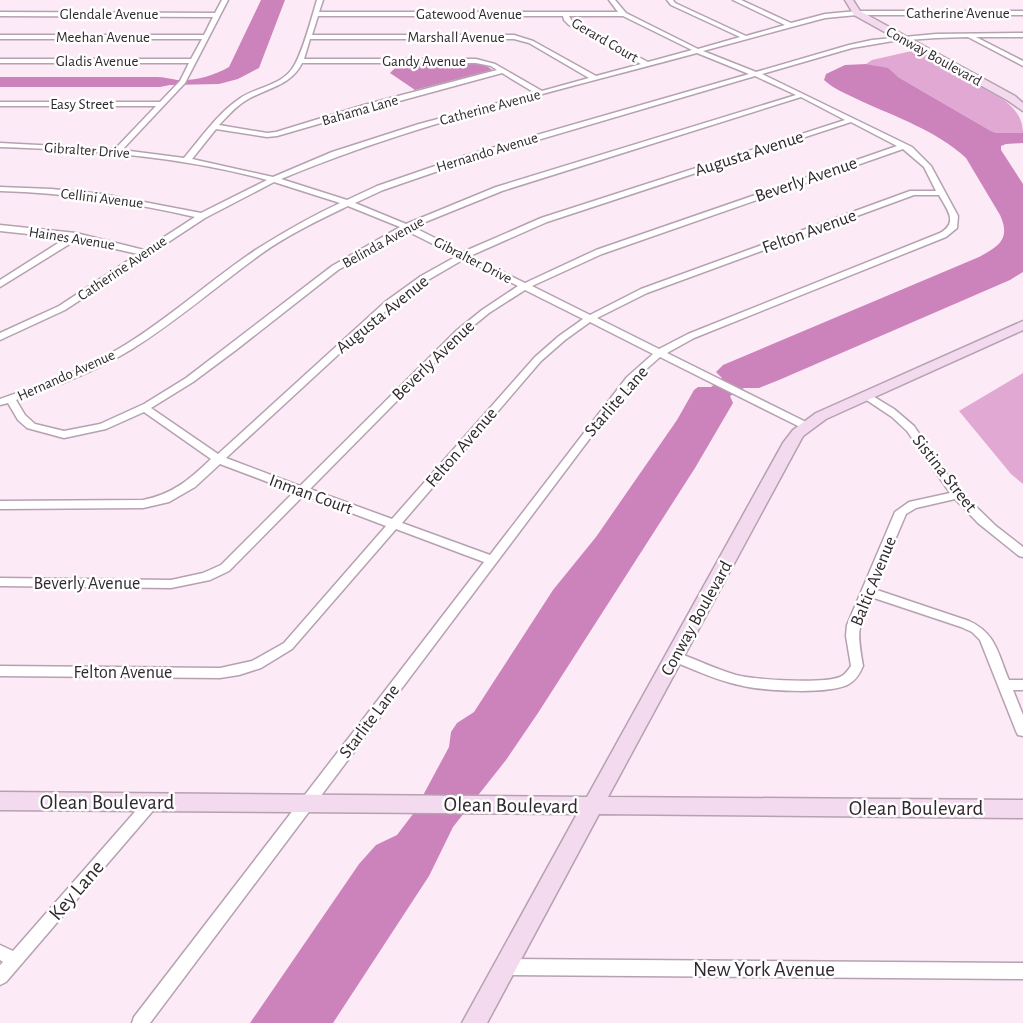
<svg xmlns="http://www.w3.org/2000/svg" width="1023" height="1023" viewBox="0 0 1023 1023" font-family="'Alegreya Sans',sans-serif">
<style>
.green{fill:#e2a8d4}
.water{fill:#cc83bc}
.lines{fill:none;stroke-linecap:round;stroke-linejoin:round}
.street-casing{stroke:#b6a1b1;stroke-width:3}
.secondary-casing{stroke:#b6a1b1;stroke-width:3}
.street{fill:#fff;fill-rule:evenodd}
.secondary{fill:#f4daee;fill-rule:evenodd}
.labels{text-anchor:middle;stroke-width:5;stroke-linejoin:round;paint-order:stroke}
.far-street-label{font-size:15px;fill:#30282e;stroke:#fefefe}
.street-label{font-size:18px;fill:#30282e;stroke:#fefefe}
.near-street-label{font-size:21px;fill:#30282e;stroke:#fefefe}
</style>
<rect width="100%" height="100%" fill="#fceaf7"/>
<path class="green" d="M916,50l88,50c11,9 19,18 19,33h-26l-6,-2 -93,-54c-10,-6 -19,-11 -32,-13l6,-4z
M1023,373v111l-12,-10 -52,-63z"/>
<path class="water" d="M261,0h24l-26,68 -21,11 -19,5 -49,1 -10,2h-160v-10h157c7,0 14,2 20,3 18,1 36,-4 52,-13z
M410,63c17,0 72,-5 82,7l-77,20 -25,-17 7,-7z
M866,64l22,4 10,9 93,54 6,2h26v10l-17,1 -5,2v4l22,34v88l-13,8 -231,100 -20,8h-15l-14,8 3,7 -38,65 -157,245 -32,47 -53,67 -24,49 -96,147h-83l109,-159 17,-19 21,-10 16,-21 36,-67 2,-15 6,-9 17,-11 79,-122 43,-53 81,-117 17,-30 4,-3h13l11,-9 -6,-6 7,-7 256,-108c20,-11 32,-18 21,-42l-34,-57c-29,-27 -70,-41 -105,-57 -12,-6 -26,-11 -37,-21l2,-6 19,-9z"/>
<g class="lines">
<g class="street-casing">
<path id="street" d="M222,0h6l-43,83 -63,67 62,8c17,-20 33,-44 55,-59 17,-12 41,-13 53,-30 10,-13 20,-53 25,-69h6l-4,12h299l-9,-12h6l11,13 72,36 42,-12 -69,-32 -4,-5h6l2,3 71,33 39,-11 -52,-25h8l50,23 34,-9 32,-3h166v4h-166l-32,3 -122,33 53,21 93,-27 23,-5 64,-6 87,-1v4h-47l47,24v5l-55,-29 -32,1 -43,3 -41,7 -90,26 150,73 19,19 27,50 -1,12 -11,9 -252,101 -27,15 143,71 1,2 -1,2h-8l-142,-71 -27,24 -483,642h-18l2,-6 350,-455 -88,-33 -104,120 -31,19 -22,7 -19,3 -220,-2v-10l220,2 32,-7 32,-18 102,-117 -82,-31 -75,76 -19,9 -39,8 -171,-2v-8l171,2 32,-7 18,-8 73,-73 -74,-28 -25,23 -26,15 -26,6 -143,1v-8l143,-1c30,-6 46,-20 68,-41l-67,-47 -38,17 -42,9 -37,-10 -9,-8 -10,-17 -8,2v-6c43,-15 87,-30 125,-54 47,-29 87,-66 132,-96 27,-17 55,-33 83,-46l-66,-21 -69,36 -140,92 -65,30v-7l59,-27 79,-52 -62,-14 -76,47v-7l66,-42 -66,-7v-6l76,8 68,17 51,-33c-64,-15 -129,-24 -195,-26v-4l51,2 51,5 99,19 66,-33c-87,-24 -178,-30 -267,-33v-4l115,6 41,-43h-156v-4h160l20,-21 9,-18h-189v-4h191l11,-20h-202v-4h204l9,-18 -213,-1v-4l215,1zM318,16h245l1,4 5,5 72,39 -45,12 -63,-35 -19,-6h-202zM569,16h54l69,34 -44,12 -75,-39zM310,39h204l15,4 60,35 -47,13 -47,-27 -19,-5h-172zM697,53l52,21 -285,82 -87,30 -30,14 -66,-21c134,-56 276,-88 416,-126zM302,63h174l15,3 6,4 -133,35 -88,27 -9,1 -48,-8c8,-8 16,-18 26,-24 20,-13 45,-14 57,-38zM502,73l33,20 -116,31 -87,28 -59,25 -81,-18 24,-30 51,8 10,-1 93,-27zM755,76l41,19 -300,92 -90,37 -51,-21 28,-13 87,-30zM801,97l44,23 -304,98 -78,34 -50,-25 89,-36zM851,122l46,24 -301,104 -71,33 -55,-27 77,-34zM903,149l21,18 12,24h-26l-269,98 -51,26 -58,-29 70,-32zM914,195h25c8,15 20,27 1,38l-252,101 -29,15 -62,-31 50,-25zM348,206l52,21 -68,39 -146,112 -42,26 -44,20 -36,7 -29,-7 -10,-9 -9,-15c40,-13 80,-29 116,-51 45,-28 86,-64 129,-95 26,-19 58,-34 87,-48zM407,231l50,25 -36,20 -36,26 -167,152 -67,-46 42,-26 43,-32 102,-80zM464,259l54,27 -36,24 -26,21 -156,155 -74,-28 165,-152 37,-26zM525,290l58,29 -24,17 -24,21 -143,162 -82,-30 152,-154 27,-22zM590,322l63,32 -26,23 -137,178 -88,-32 139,-162 24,-21z
M866,392l28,17 20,17 31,46 23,27 28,27 27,21v10l-4,-1 -41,-33 -23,-24 -39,9 -10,6 -32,75 95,32c27,12 29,33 40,59h14v10h-10l10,25v21l-5,-1 -2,-4 -36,-91 -8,-8 -11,-5 -90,-30c-14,32 -14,35 -8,69 -3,7 -7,14 -14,18 -19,11 -87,7 -110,1 -24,-5 -46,-16 -69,-25l-1,-3 1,-3 5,-2c21,7 40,17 61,23 20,5 87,9 104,2 5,-2 8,-7 11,-11l-5,-30 1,-11 48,-113 14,-10 41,-9 -43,-62 -15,-14 -30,-20 -1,-2 1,-2z
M152,796l5,2 2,4 -2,4 -151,176 -6,3v-20l3,-3 -3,-2v-15l13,6 134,-153z
M504,959l519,4v16l-519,-4 -6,-3 -2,-5 2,-5z"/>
</g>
<g class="secondary-casing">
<path id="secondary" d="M845,0h8l7,11 155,85 8,7v8l-16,-11 -153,-85z
M1023,321v9l-197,89 -23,17 -195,361 415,3v18l-424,-4 -112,209h-25l115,-209 -577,-4v-18l587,5 196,-354 10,-13 23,-17z"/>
</g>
<use href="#street" class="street"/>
<use href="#secondary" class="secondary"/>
</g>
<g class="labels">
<g class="far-street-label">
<text x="958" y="18">Catherine Avenue</text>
<text x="109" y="19">Glendale Avenue</text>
<text x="469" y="19">Gatewood Avenue</text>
<text x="103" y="42">Meehan Avenue</text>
<text x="456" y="42">Marshall Avenue</text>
<text transform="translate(605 40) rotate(30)" y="5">Gerard Court</text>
<text transform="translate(934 56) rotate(29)" y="5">Conway Boulevard</text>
<text x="97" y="66">Gladis Avenue</text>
<text x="424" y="66">Gandy Avenue</text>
<text x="82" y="109">Easy Street</text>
<text transform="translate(490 107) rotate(-15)" y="5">Catherine Avenue</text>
<text transform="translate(360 110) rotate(-16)" y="5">Bahama Lane</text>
<text transform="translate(87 150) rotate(4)" y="5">Gibralter Drive</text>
<text transform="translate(487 152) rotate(-17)" y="5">Hernando Avenue</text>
<text transform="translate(102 198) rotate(7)" y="5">Cellini Avenue</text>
<text transform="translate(72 238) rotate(9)" y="5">Haines Avenue</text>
<text transform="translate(383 242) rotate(-29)" y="5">Belinda Avenue</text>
<text transform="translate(473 260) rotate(27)" y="5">Gibralter Drive</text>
<text transform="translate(122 268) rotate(-34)" y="5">Catherine Avenue</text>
<text transform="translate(66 375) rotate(-24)" y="5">Hernando Avenue</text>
</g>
<g class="street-label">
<text transform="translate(749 153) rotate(-18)" y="6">Augusta Avenue</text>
<text transform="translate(806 179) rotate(-19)" y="6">Beverly Avenue</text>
<text transform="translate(809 231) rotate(-20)" y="6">Felton Avenue</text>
<text transform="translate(382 314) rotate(-39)" y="6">Augusta Avenue</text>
<text transform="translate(433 360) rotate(-44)" y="6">Beverly Avenue</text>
<text transform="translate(616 401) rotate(-49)" y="6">Starlite Lane</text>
<text transform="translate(461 447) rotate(-49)" y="6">Felton Avenue</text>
<text transform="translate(945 473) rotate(52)" y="6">Sistina Street</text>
<text transform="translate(311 494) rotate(20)" y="6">Inman Court</text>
<text transform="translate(873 581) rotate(-68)" y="6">Baltic Avenue</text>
<text x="87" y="589">Beverly Avenue</text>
<text transform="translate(696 618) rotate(-61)" y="6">Conway Boulevard</text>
<text x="123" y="678">Felton Avenue</text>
<text transform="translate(369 721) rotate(-53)" y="6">Starlite Lane</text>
</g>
<g class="near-street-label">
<text x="107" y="809">Olean Boulevard</text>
<text transform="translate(511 805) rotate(1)" y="7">Olean Boulevard</text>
<text x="916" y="815">Olean Boulevard</text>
<text transform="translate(76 890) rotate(-49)" y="7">Key Lane</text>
<text x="764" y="976">New York Avenue</text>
</g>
</g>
</svg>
